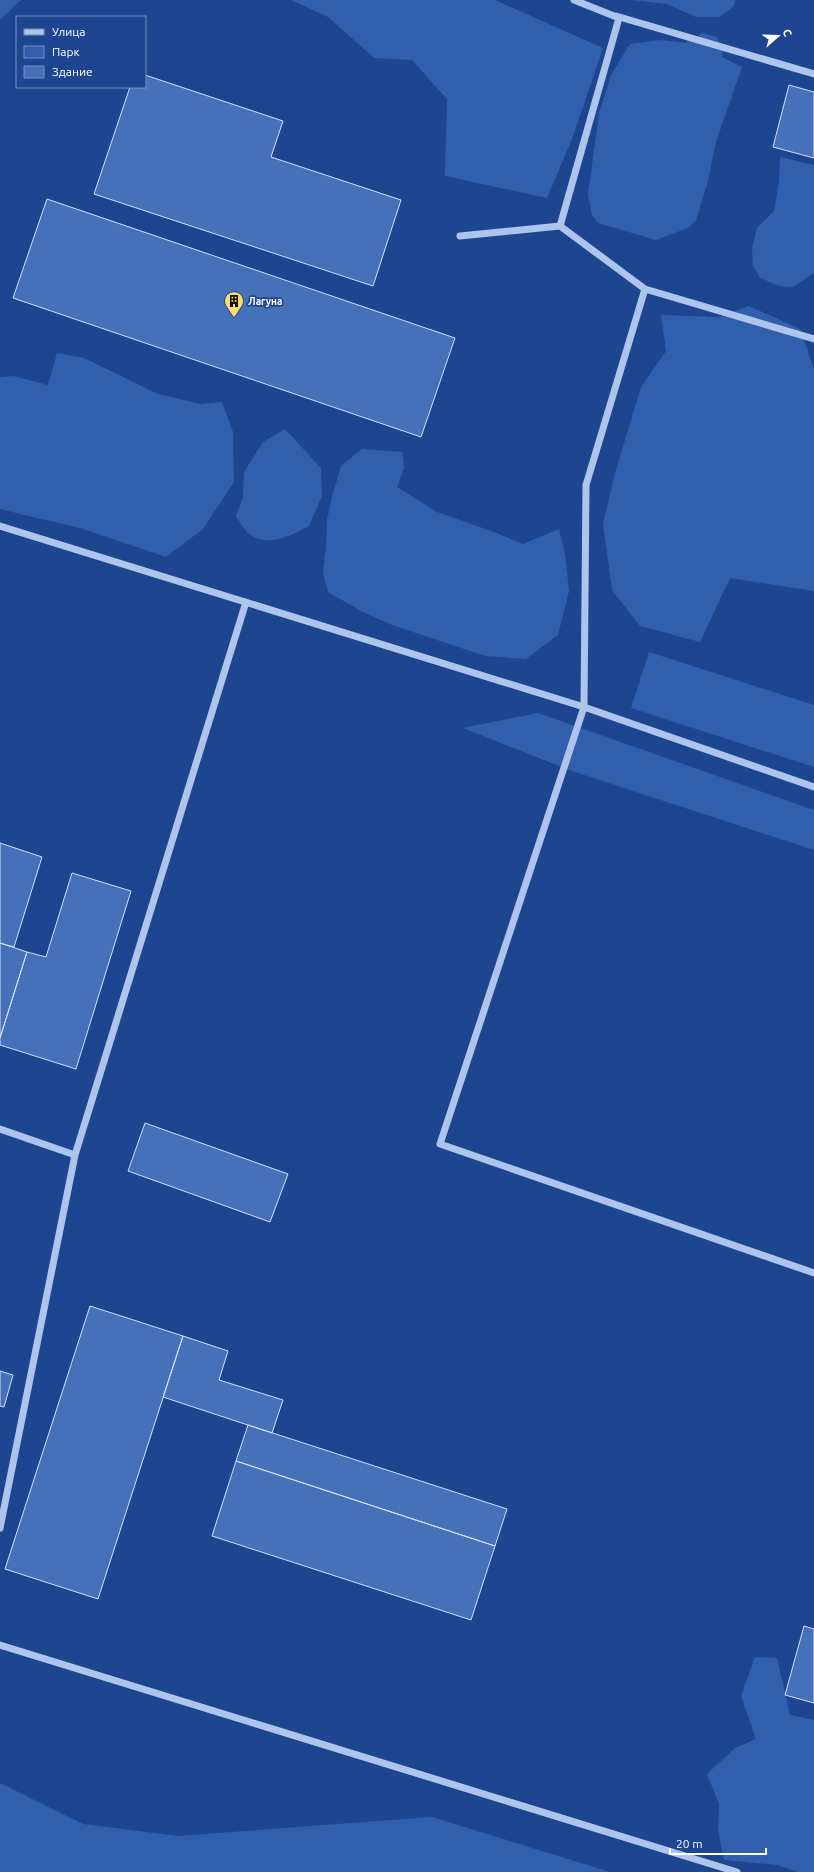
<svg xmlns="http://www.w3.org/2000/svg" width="814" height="1872" viewBox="0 0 814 1872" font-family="Ubuntu,sans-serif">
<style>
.green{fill:#315fad}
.building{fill:#4670b7;stroke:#d3e1fa}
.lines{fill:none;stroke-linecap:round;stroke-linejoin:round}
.minor{stroke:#adc5ed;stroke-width:7}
.labels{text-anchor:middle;stroke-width:3.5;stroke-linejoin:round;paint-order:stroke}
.poi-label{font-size:10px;font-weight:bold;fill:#fff;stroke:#1e4690;text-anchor:start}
</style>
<rect width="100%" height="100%" fill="#1e4690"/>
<path class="green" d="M0,0h21l-21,20z
M291,0h204l108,48 -31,91 -25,59 -102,-22 2,-77 -35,-39 -38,-2 -46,-41z
M631,0h104l-1,6 -14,11h-24l-29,-13z
M703,33l14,4 6,14 -1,6 20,10 -26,75 -8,39 -12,39 -8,8 -32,12 -58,-17 -6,-8 -4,-20 11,-82 12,-38 19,-31 31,-4 24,3z
M780,157l34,8v108l-21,14 -14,-1 -19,-8 -7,-12 -1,-18 5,-20 17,-17 5,-29z
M749,306l51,23 14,40v222l-84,-13 -30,64 -60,-16 -28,-36 -9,-66 12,-51 26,-86 25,-36 -5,-36 58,2z
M57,353l27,5 74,36 42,10 22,-2 11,30 1,50 -31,47 -37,28 -83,-28 -83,-20v-132l14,-1 34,9z
M285,429l36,39 1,28 -13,30c-17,9 -39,21 -57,10 -7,-4 -12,-14 -16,-20l7,-18 1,-26 19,-30z
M362,449l40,3 2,16 -7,19 40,25 57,20 29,12 36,-15 6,25 4,37 -11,44 -32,24 -41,-3 -93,-31 -29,-13 -35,-20 -5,-20 3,-25 1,-27 5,-23 9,-31z
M649,652l165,53v62l-183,-59z
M538,713l276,97v40l-242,-79 -109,-43z
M755,1657l22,1 13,57 24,5v152h-17l-19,-7 -54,-5 -6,-29 1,-27 -12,-30 28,-26 21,-9 -15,-43z
M0,1783l83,41 95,12 254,-19 178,55h-610z"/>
<path class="building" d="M145,75l138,46 -12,36 130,43 -28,86 -279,-92 36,-107h15z
M789,85l25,7v66l-41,-11z
M47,199l408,139 -34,99 -408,-139z
M0,843l42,14 -28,90 -14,-4z
M72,873l59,18 -55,178 -76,-24v-7l27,-86 19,5z
M0,943l27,9 -27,86z
M145,1123l143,51 -18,48 -142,-51z
M90,1306l93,30 -85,263 -93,-30z
M183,1336l45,15 -9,29 64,20 -11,33 -109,-36z
M0,1371l13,4 -9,32 -4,-1z
M248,1425l259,84 -12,37 -259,-85z
M236,1461l259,85 -24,74 -259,-84z
M804,1626l10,3v74l-29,-8z"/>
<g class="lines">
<path class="minor" d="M616,16l198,58
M560,226l59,-208 -45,-18
M460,236l100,-10 85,63 -59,196 -2,222 -144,437 374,129
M645,289l169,50
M0,526l584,181 230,80
M0,1129l75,26 171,-553
M0,1528l75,-373
M0,1645l737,227"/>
</g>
<defs>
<g id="building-pin" transform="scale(1)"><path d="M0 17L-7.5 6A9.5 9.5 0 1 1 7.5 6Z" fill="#fcde6d" stroke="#1e4690"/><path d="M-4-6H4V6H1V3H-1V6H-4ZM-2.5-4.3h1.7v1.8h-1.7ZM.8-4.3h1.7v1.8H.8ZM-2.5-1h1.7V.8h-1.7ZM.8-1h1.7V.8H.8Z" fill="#111"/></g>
</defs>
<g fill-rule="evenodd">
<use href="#building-pin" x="234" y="301"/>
</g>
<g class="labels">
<g class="poi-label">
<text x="248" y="305">Лагуна</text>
</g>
</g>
<rect x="16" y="16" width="130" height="72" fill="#1e4690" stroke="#7890bc"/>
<rect x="24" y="29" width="20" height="6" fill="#adc5ed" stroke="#7890bc"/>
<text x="52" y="36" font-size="12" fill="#ffffff">Улица</text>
<rect x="24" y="46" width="20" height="12" fill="#315fad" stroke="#7890bc"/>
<text x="52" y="56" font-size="12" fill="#ffffff">Парк</text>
<rect x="24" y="66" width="20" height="12" fill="#4670b7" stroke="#7890bc"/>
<text x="52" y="76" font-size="12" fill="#ffffff">Здание</text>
<g transform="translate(778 36) rotate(70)" stroke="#1e4690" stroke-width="3" paint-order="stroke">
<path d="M0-3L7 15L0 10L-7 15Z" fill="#ffffff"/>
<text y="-6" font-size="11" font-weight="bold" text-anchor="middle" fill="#ffffff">С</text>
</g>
<path d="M670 1848v6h96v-6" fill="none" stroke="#ffffff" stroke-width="2"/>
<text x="676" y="1848" font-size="12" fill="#ffffff" stroke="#1e4690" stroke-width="3" paint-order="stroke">20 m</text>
</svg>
